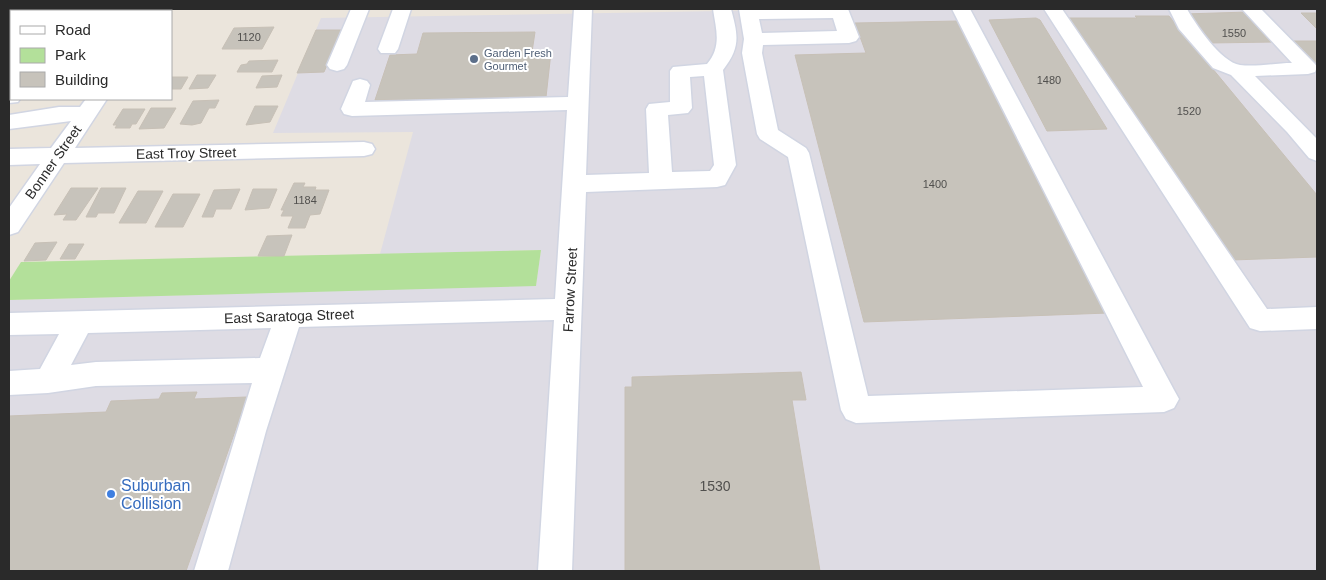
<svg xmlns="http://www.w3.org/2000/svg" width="1326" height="580" viewBox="0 0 1326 580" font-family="Arial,sans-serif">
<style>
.industrial{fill:#dedce4}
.green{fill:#b3e09a}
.building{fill:#c7c3bb;stroke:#c7c0b6}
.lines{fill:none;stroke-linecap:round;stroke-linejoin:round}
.minor-casing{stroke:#d1d5e2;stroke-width:3}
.minor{fill:#fff;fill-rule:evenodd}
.service-dot{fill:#5c6f8a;stroke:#fff;stroke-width:2}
.shop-dot{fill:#3f7fe0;stroke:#fff;stroke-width:2}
.labels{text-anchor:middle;stroke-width:4;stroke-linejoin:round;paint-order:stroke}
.number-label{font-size:11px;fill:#51504e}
.far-service-label{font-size:11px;fill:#4e5e75;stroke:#fff;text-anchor:start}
.street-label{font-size:14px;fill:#2a2a2a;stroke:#fff}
.near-number-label{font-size:14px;fill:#51504e}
.near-shop-label{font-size:16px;fill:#366cbe;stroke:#fff;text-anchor:start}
</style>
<rect width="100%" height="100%" fill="#ebe5dc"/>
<path class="industrial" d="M835,9h482v562h-1308v-271l527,-15 5,-35 -161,4 33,-122 -140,1 48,-115z"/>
<path class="green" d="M541,250l-5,36 -527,14v-19l12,-19z"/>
<path class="building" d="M1248,12l28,30 -67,1 -25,-29z
M1301,13h16v16z
M1135,16h34l148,179v62l-85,3 -164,-242h69z
M1036,18l4,2 67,109 -60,2 -58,-111z
M958,21l150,292 -244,9 -69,-267 71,-2 -11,-30z
M274,27l-12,22h-40l12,-21z
M316,30h26l-18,42 -27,1z
M535,32l-3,20h19l-5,45 -171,3 15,-45 27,-1 6,-21z
M1292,41h25v26z
M278,60l-6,12h-35l4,-7 6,-1 2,-3z
M197,75h19l-8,13 -19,1z
M282,75l-5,12 -21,1 6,-12z
M171,77h17l-7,12h-10z
M219,100l-4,8h-6l-8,15 -9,2 -12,-1 13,-23z
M255,106h23l-8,16 -24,3z
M151,108h25l-12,20 -25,1z
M123,109h22l-9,15h-4l-2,4h-15l2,-3h-4z
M294,183h11l-2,4h13l-1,3h14l-9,24 -10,1 -5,13h-17l5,-12h-12l3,-6h-3z
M71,188h27l-22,32h-13l4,-6 -13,1z
M101,188h25l-12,25h-16l-2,4h-10z
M240,189l-9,20h-15l-3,8h-11l12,-27z
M253,189h24l-8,19 -24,2z
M138,191h25l-17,32h-27z
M173,194h27l-17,33h-28z
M292,235l-8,21h-26l9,-20z
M57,242l-11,18 -22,1 11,-18z
M69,244h15l-9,15h-15z
M801,372l5,28h-14l28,171h-195v-184h7v-10z
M197,392l-3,7 53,-2 -61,174h-177v-155l97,-4 5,-11 48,-2 3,-6z"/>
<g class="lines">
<g class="minor-casing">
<path id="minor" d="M150,9h19l-1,2h-19z
M351,9h18l-22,56 -3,4 -7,2 -7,-2 -3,-4z
M393,9h18l-13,40 -3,4h-14l-3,-4z
M574,9h18l-6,166 63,-2 -3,-64 3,-5 21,-2v-31l3,-4 34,-3c15,-18 9,-34 6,-55h18c7,26 10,38 -8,61l13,95 -11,20 -8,2 -131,5 -14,379h-34l16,-251 -255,7 -33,104 -38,140h-34l58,-188 -156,3 -48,7 -39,2v-24l31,-2 19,-35 -50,1v-22l546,-14 12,-189 -215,6 -8,-2 -3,-5 12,-28 7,-2 7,2 3,4 -5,17 203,-5zM704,76l10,89 -4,6 -38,1 -4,-57 20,-2 4,-5 -2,-31zM271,328l-11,30 -164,4 -25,3 17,-32z
M739,9h109l11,28 -3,4 -7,2 -86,2 -1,8 16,77 28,18 3,5 59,243 275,-9 -191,-378h18l204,381 5,9 -5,9 -10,4 -308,11 -10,-4 -5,-9 -53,-253 -28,-18 -3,-5 -15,-81 2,-14zM833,18l4,13 -75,2 -3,-14z
M1044,9h18l205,300 50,-2v22l-57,2 -10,-3z
M1169,9h18c9,16 34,53 53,56 16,2 36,-2 52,-2l-50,-54h19l54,55 2,3 -2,5 -7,2 -53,2 62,63v22l-8,-3 -22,-26 -56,-57 -18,-7 -34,-39z
M9,91h2v8h9l-2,3 -9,1z
M86,99h21l-32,49 289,-6 8,2 3,5 -3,5 -8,2 -300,7 -46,69 -9,3v-27l31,-44 -31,1v-16l42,-1 20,-27 -62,8v-14l50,-8h21z"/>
</g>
<use href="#minor" class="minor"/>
</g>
<circle class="service-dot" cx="474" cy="59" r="5"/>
<circle class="shop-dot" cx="111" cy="494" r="5"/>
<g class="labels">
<g class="number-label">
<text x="1234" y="37">1550</text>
<text x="249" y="41">1120</text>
<text x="1049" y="84">1480</text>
<text x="1189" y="115">1520</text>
<text x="935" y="188">1400</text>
<text x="305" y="204">1184</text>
</g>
<g class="far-service-label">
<text x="484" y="57">Garden Fresh<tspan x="484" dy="13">Gourmet</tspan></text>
</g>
<g class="street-label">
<text transform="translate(186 153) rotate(-1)" y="5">East Troy Street</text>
<text transform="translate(53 162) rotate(-55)" y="5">Bonner Street</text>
<text transform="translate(570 290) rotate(-87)" y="5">Farrow Street</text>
<text transform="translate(289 316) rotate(-2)" y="5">East Saratoga Street</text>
</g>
<g class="near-number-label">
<text x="715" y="491">1530</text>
</g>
<g class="near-shop-label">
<text x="121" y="491">Suburban<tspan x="121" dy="18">Collision</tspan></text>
</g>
</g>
<rect width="1326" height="580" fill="none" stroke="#2a2a2a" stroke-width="20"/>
<rect x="10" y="10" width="162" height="90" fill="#ffffff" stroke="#aaaaaa"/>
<rect x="20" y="26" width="25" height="8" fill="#ffffff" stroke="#aaaaaa"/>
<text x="55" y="35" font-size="15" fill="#2a2a2a">Road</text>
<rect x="20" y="48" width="25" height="15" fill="#b3e09a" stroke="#aaaaaa"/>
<text x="55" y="60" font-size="15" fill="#2a2a2a">Park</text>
<rect x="20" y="72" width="25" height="15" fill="#c7c3bb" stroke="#aaaaaa"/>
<text x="55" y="85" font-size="15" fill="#2a2a2a">Building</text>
</svg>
